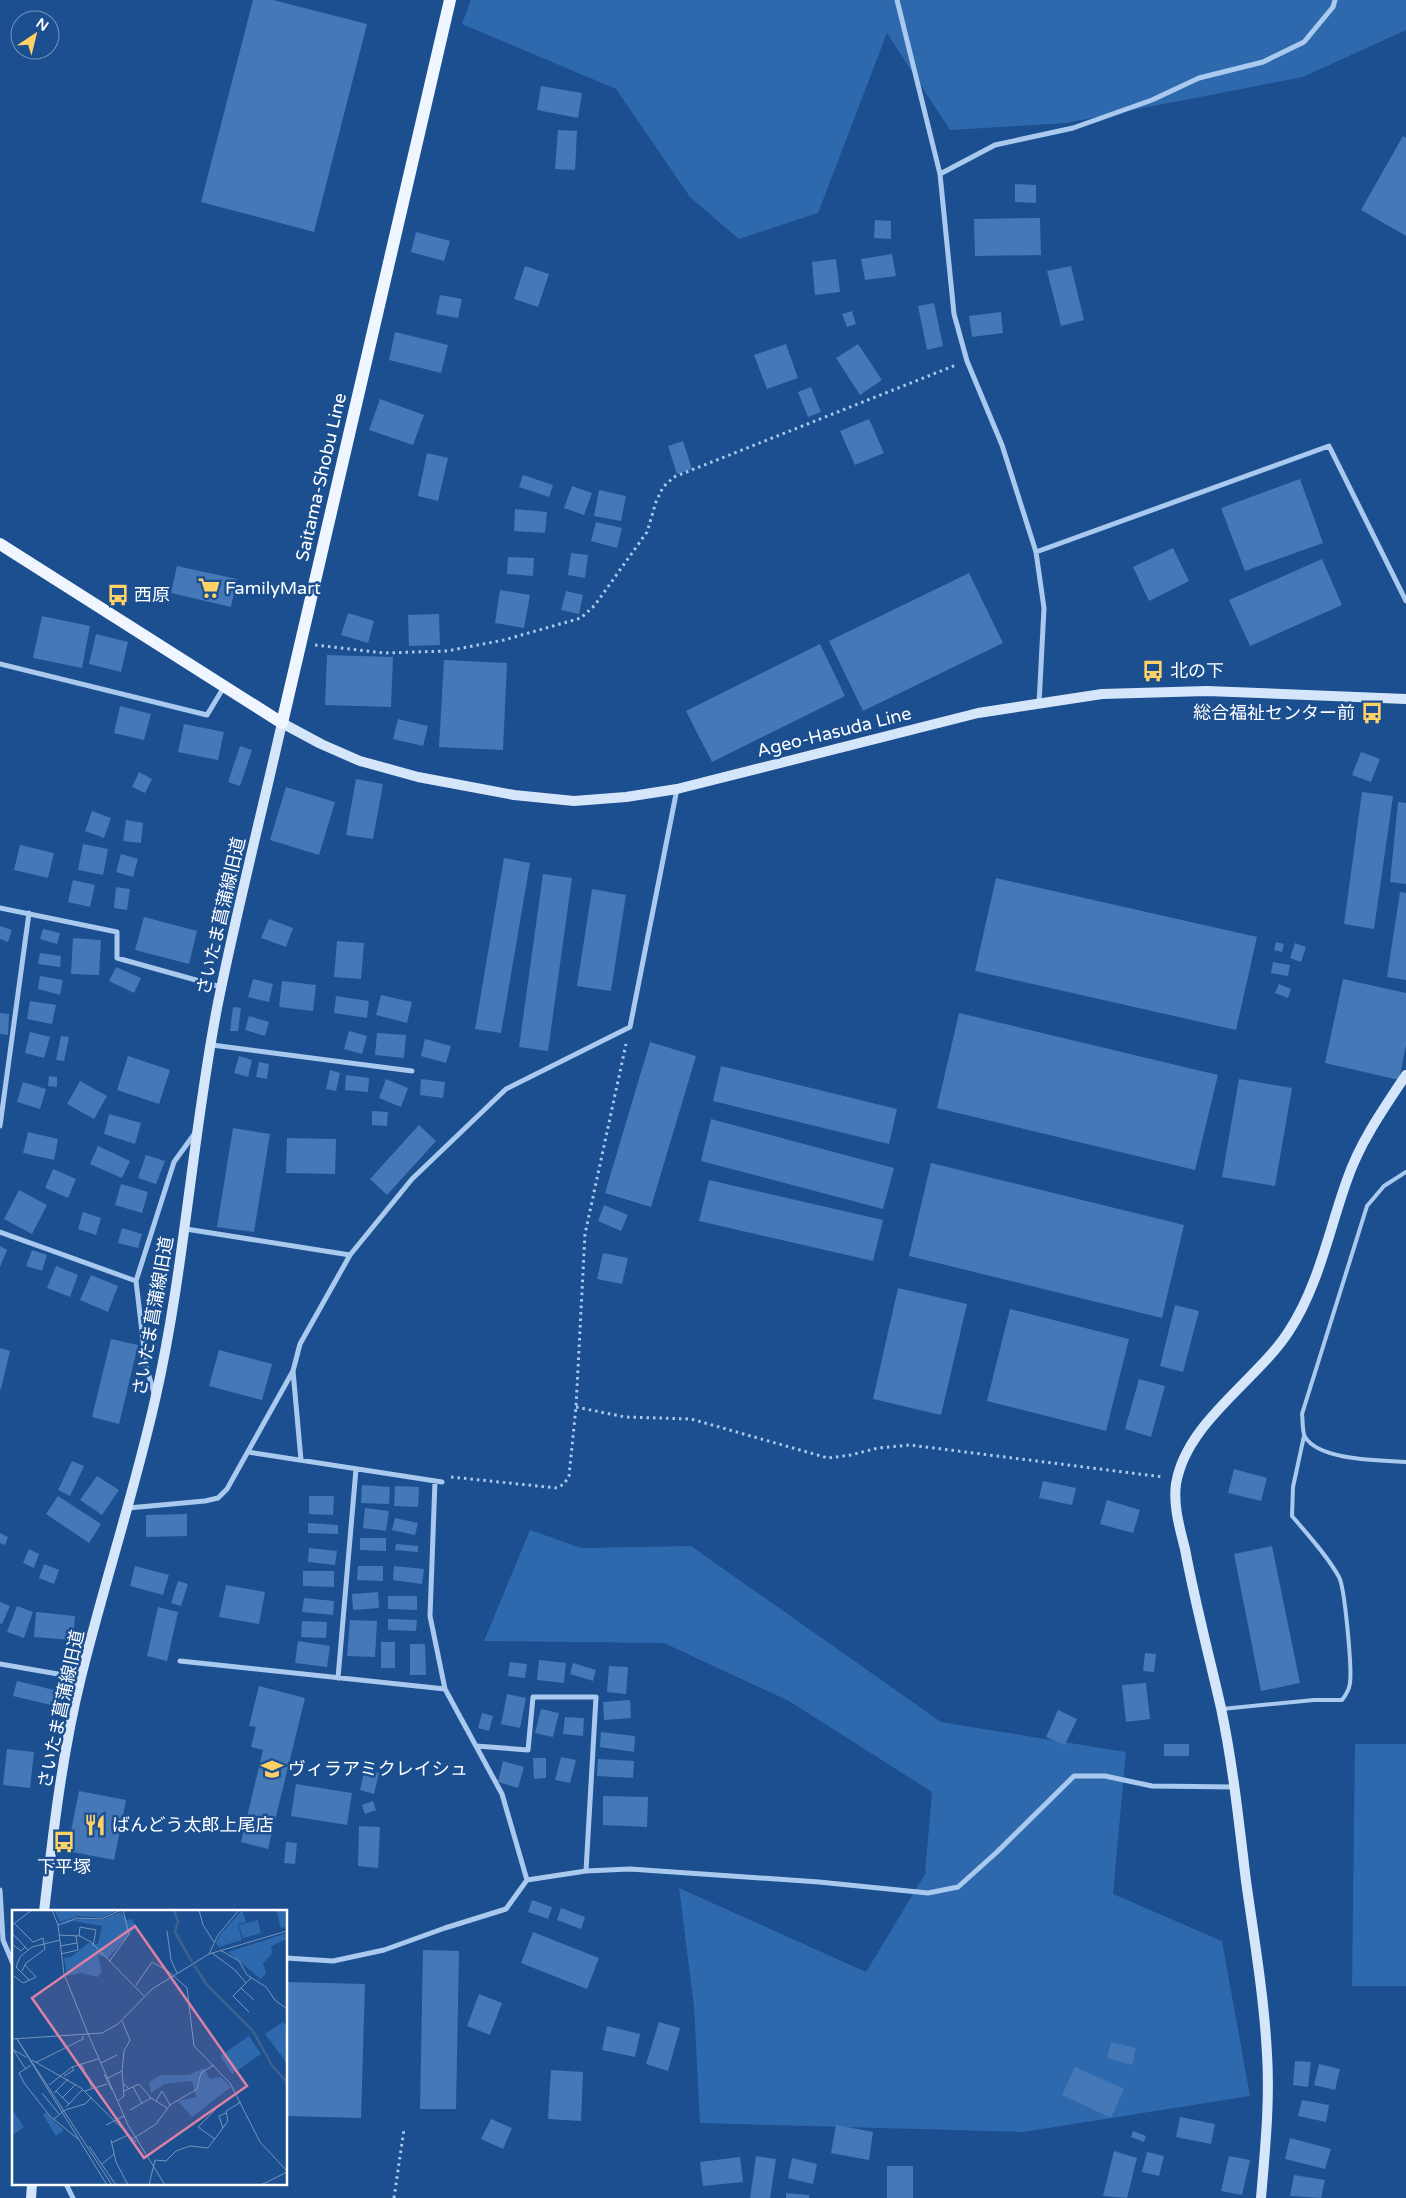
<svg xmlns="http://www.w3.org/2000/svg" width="1406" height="2198" viewBox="0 0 1406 2198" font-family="'Varela Round','Noto Sans JP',sans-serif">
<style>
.green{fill:#2e69ad}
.building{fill:#4478b7}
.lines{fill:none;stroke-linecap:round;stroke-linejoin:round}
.path{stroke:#a9c9ee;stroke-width:3;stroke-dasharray:2.5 4;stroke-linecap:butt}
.lane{stroke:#a9c9ee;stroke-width:4}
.street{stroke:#a9c9ee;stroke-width:5}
.secondary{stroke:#d6e6fa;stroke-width:10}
.primary{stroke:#f0f6ff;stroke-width:12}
.labels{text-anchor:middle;stroke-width:5;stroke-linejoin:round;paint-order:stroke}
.street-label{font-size:18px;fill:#fff;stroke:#1b4f8f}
.poi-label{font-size:18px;fill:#fff;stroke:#1b4f8f;text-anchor:start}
.inset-river{fill:none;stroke:#3c6290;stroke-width:2.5}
.inset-road{fill:none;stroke:#7695bc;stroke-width:1}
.view{fill:#dd80a5;fill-opacity:0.15;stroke:#dd80a5;stroke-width:2.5}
.inset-edge{fill:none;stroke:#fff;stroke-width:2.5}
</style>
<rect width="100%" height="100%" fill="#1b4f8f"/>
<path class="green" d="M471,0h935v30l-103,47 -237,46 -116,7 -63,-97 -69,180 -79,26 -49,-42 -74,-108 -154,-65z
M530,1530l51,18 110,-2 250,176 185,30 -13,142 109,47 28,155 -227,36 -323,-9 -6,-116 -15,-119 187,84 59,-98 7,-82 -143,-91 -125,-58 -180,-2z
M1355,1744h51v242h-54z"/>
<path class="building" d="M253,0h20l94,24 -53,208 -113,-30z
M541,86l41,7 -4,25 -41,-8z
M558,130l19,1 -2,39 -20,-1z
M1403,136l3,2v98l-45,-26z
M1015,184l21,1v18l-21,-1z
M1040,218l1,37 -66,1 -1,-37z
M875,220l16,1v18l-17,-1z
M416,232l34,9 -6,20 -33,-9z
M892,254l4,22 -31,4 -4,-21z
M836,259l4,33 -25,3 -3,-33z
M525,266l24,8 -11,33 -24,-8z
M1071,266l13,54 -23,6 -14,-55z
M440,295l22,4 -4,19 -22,-4z
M934,303l9,43 -16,4 -9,-44z
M852,311l4,13 -9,3 -5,-13z
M1001,312l2,21 -31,4 -3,-21z
M395,332l53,13 -7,28 -52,-13z
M786,344l12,34 -31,11 -13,-34z
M858,344l24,36 -22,15 -24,-37z
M811,387l10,25 -13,5 -10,-25z
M380,399l44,16 -11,30 -44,-15z
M869,419l15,34 -29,12 -15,-34z
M683,441l9,28 -15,5 -9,-28z
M427,453l21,5 -10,43 -20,-5z
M523,475l30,10 -4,12 -30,-10z
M1300,479l23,64 -78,28 -24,-63z
M572,486l20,7 -8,22 -20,-7z
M599,490l27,6 -5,25 -27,-5z
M515,509l32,3 -2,21 -31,-2z
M596,522l26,6 -5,20 -26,-7z
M1173,548l16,33 -40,20 -16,-34z
M571,553l17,2 -3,23 -17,-3z
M508,557l26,1 -1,18 -26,-2z
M1322,559l20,46 -92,41 -21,-46z
M177,566l60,13 -6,28 -60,-14z
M969,573l34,70 -140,68 -34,-70z
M500,590l30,5 -6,33 -29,-5z
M566,591l17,4 -4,19 -18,-4z
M348,613l26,8 -6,22 -27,-8z
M439,614l1,31 -31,1 -1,-31z
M42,616l48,10 -8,42 -49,-10z
M96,634l32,8 -7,30 -32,-8z
M820,644l25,52 -133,66 -26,-51z
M327,655l66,2 -2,50 -66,-2z
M444,660l63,3 -4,87 -64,-3z
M120,706l31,8 -7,26 -30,-7z
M398,719l30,7 -5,20 -30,-7z
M184,724l40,8 -6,28 -40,-8z
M240,746l12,4 -12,36 -12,-4z
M1361,752l19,7 -9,23 -19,-7z
M139,772l13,7 -7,14 -13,-6z
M356,779l27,5 -10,55 -27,-4z
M286,787l49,15 -16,53 -49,-15z
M1362,792l31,4 -19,133 -30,-5z
M1398,802l8,1v81l-16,-2z
M92,811l19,7 -7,20 -19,-7z
M126,820l17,3 -2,20 -18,-2z
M83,844l25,5 -5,26 -25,-5z
M20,845l34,8 -6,25 -34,-8z
M121,854l17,5 -5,18 -17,-5z
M504,858l26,5 -29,170 -26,-4z
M543,874l29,4 -24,173 -29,-4z
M996,878l261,59 -21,93 -261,-59z
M73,880l22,5 -5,22 -22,-5z
M116,887l14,2 -3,21 -13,-2z
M592,889l34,6 -15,96 -34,-5z
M1400,892l6,1v87l-19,-3z
M144,917l53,14 -8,33 -54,-14z
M269,919l24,9 -7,19 -25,-9z
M0,926l12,4 -4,12 -8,-3z
M43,929l17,4 -3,11 -17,-5z
M73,938l28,2 -2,35 -28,-1z
M337,941l27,2 -3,36 -27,-2z
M1276,942l8,2 -2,8 -8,-2z
M1295,943l11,4 -5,15 -11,-4z
M40,953l21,3 -1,11 -22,-3z
M1273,962l17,3 -2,11 -17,-3z
M116,967l25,11 -7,15 -25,-12z
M40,976l23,4 -3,15 -22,-6z
M253,979l20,5 -4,18 -21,-5z
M1343,979l63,14v52l-7,35 -74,-17z
M282,981l34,4 -3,26 -34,-4z
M1279,984l12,5 -3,9 -13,-5z
M381,995l31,7 -5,21 -31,-8z
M336,996l33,5 -2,17 -33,-5z
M30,1001l26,4 -4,19 -25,-5z
M233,1007l8,1 -3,23h-8z
M0,1013l9,1 -1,21 -8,-1z
M959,1013l259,62 -23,95 -258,-62z
M249,1016l20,6 -4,14 -20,-6z
M349,1031l18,5 -5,18 -18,-5z
M30,1032l20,5 -6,21 -19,-5z
M377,1033l29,2 -2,23 -29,-3z
M61,1036l8,1 -5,24 -8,-1z
M425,1039l26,7 -5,17 -25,-7z
M650,1042l46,14 -45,151 -46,-14z
M128,1056l42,14 -11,34 -42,-14z
M239,1056l13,4 -4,17 -14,-4z
M259,1062l10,2 -2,15 -11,-2z
M721,1066l176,43 -8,35 -176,-43z
M330,1070l10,3 -4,18 -10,-2z
M346,1075l23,3 -1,14 -23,-2z
M49,1076l8,1v10l-9,-1z
M386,1079l22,9 -7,19 -22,-9z
M421,1079l24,3 -2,16 -23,-3z
M1239,1079l53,9 -17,98 -53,-9z
M80,1081l27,15 -13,23 -27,-15z
M23,1082l23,7 -6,20 -23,-7z
M372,1111l16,1 -1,14 -15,-1z
M109,1114l32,9 -6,21 -31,-10z
M711,1119l183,49 -11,41 -182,-48z
M419,1125l17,16 -49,54 -17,-16z
M233,1128l37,6 -16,98 -37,-5z
M28,1132l30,7 -4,21 -31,-7z
M287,1138l49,1 -1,35 -49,-1z
M98,1146l32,15 -8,17 -32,-14z
M146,1155l19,6 -9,23 -18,-6z
M931,1163l253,62 -22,93 -253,-62z
M53,1169l23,10 -8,19 -23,-10z
M709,1180l174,40 -10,41 -174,-40z
M121,1184l27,8 -6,21 -27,-8z
M19,1190l28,15 -15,29 -28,-15z
M604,1205l24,10 -7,16 -23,-10z
M83,1212l18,6 -5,17 -18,-6z
M122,1228l20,6 -4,14 -20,-5z
M0,1246l7,4 -7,17z
M32,1250l15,5 -5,16 -16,-5z
M603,1253l25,5 -6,26 -25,-5z
M56,1266l22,9 -8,22 -23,-9z
M91,1275l27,11 -10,26 -28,-12z
M898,1288l69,16 -26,111 -68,-16z
M1175,1305l24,6 -16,61 -23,-6z
M1010,1309l119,30 -23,92 -119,-30z
M111,1339l27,6 -19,79 -27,-7z
M0,1348l10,3 -9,38h-1z
M219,1350l53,14 -10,36 -53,-14z
M1139,1379l26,7 -14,51 -26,-8z
M72,1461l12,5 -14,30 -12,-6z
M1234,1469l33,9 -6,23 -33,-8z
M97,1476l22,14 -17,25 -22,-15z
M1043,1481l33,7 -4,17 -33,-7z
M362,1485l28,2 -1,17 -28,-1z
M395,1486l24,1 -1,20 -24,-1z
M58,1496l43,28 -12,19 -43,-29z
M309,1496h25l-1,19 -24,-1z
M1107,1500l33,10 -7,23 -33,-9z
M365,1508l24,3 -3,20 -23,-3z
M187,1514v22l-41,1v-22z
M395,1518l23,5 -3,12 -23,-5z
M308,1523l30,2v9l-30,-1z
M0,1533l8,4 -3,8 -5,-2z
M360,1538h26v13l-26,-1z
M396,1544l22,2v6l-23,-2z
M1272,1546l28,137 -39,8 -27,-137z
M309,1548l28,3 -2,14 -27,-3z
M29,1549l10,5 -5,14 -11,-5z
M44,1564l15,6 -5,14 -15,-6z
M135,1566l34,9 -6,20 -33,-9z
M358,1566h25v15l-26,-1z
M394,1566l30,3 -2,15 -29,-4z
M303,1571h31v16l-31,-1z
M178,1581l10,3 -7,22 -10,-3z
M226,1585l39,7 -6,32 -40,-7z
M378,1592l1,16 -26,2 -1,-16z
M388,1596h29v14l-29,-1z
M304,1598l30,3 -1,14 -31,-3z
M0,1602l10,4 -8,18 -2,-1z
M17,1606l16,6 -9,26 -17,-6z
M158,1607l20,5 -11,49 -20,-5z
M36,1612l39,4 -2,24 -39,-3z
M388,1619l29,1 -1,11 -28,-1z
M350,1620l27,1 -2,36 -28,-1z
M302,1621l25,1 -1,16 -25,-1z
M298,1641l32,5 -3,21 -32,-4z
M381,1642h14v26h-14z
M410,1644h15l1,31h-16z
M1145,1653l11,1 -2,18 -11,-1z
M539,1660l27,3 -2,20 -27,-3z
M510,1662l17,2 -2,14 -17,-2z
M573,1663l23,7 -3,11 -23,-7z
M609,1666l19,1 -2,27 -19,-2z
M17,1681l41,10 -3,15 -42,-10z
M1146,1683l4,36 -24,3 -4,-37z
M259,1686l46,12 -37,151 -27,-7 22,-92 -12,-3 5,-20 -7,-1z
M507,1694l19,4 -6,30 -19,-4z
M630,1700l1,18 -27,2 -1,-18z
M541,1709l18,4 -6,24 -18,-4z
M1058,1710l19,9 -12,26 -19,-8z
M482,1713l11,3 -4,15 -11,-3z
M565,1717l19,1 -1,18 -20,-2z
M601,1732l34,4 -1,16 -34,-5z
M1164,1744h25v12h-25z
M7,1749l27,3 -4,36 -27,-3z
M561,1757l15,3 -6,23 -15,-3z
M533,1758h13v20l-12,1z
M598,1759l36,2 -1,17 -36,-2z
M503,1761l21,6 -6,21 -20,-6z
M365,1769l14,4 -5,21 -14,-4z
M296,1784l56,9 -5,32 -56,-9z
M79,1791l47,9 -12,60 -47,-9z
M603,1796l45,1 -1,30 -44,-2z
M373,1801l3,9 -11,4 -3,-9z
M359,1826l21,1 -2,41 -20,-2z
M286,1842l11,1 -2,21 -11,-1z
M532,1900l20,7 -4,12 -20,-7z
M561,1908l24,9 -4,12 -24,-9z
M533,1932l66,26 -12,31 -66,-26z
M423,1950l36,1 -3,158h-36z
M286,1982l79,2 -4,134 -75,-2z
M479,1994l23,9 -12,32 -23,-9z
M659,2022l21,6 -12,43 -22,-7z
M607,2026l33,8 -5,23 -33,-7z
M1111,2042l25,6 -4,17 -25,-7z
M1295,2061l16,1 -3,25 -15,-2z
M1319,2064l21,5 -5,21 -21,-5z
M1075,2067l49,22 -13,29 -49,-23z
M551,2070l32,2 -2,49 -33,-2z
M1302,2100l27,5 -3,17 -28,-6z
M1180,2117l35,7 -4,20 -35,-7z
M491,2119l21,9 -9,21 -22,-10z
M836,2125l37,7 -4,28 -38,-7z
M1133,2131l13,5 -2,6 -13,-5z
M1290,2138l41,11 -6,20 -40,-10z
M1114,2151l23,7 -10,40 -24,-2z
M1147,2152l17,4 -5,20 -17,-4z
M756,2156l20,3 -6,39h-20z
M1229,2156l21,4 -8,35 -21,-4z
M740,2157l3,25 -40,4 -3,-24z
M792,2158l25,6 -4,20 -25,-6z
M887,2166h26v32h-26z
M1294,2175l31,5 -4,18 -31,-2z
M786,2193l23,2v3h-23z"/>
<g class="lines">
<path class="path" d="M315,645l69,8 63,-2 57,-11 77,-22 14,-13 52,-73 9,-30 7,-15 11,-10 282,-112
M576,1407l49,10 66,2 137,39 23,-3 27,-7 32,-3 253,32
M451,1477l106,11 7,-4 5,-8 7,-69 9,-173 41,-190
M394,2198l10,-69"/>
<path class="lane" d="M1406,1172l-22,14 -17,20 -65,208c1,6 0,17 3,23 15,24 75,23 101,25
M1222,1709l92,-9h28c4,-5 7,-10 8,-17 2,-14 -5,-95 -11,-106 -12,-22 -31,-42 -47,-61l1,-29 11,-51"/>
<path class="street" d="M897,0l43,174 14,140 13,47 35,84 34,107 8,56 -5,96
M940,174l55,-29 78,-17 79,-28 47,-22 64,-16 41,-20 29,-35 2,-7
M1036,552l293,-106 77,155
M0,664l207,51 17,-28
M0,908l117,24v26l104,29
M212,1045l200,26
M0,1126l29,-213
M186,1229l164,26 62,-76 94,-90 124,-62 47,-238
M0,1232l136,49
M154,1393l-8,-27 -10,-85 38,-119 21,-29
M248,1452l194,30
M301,1460l-8,-89 7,-27 50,-89
M435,1481l-5,135 15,73 57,105 25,86
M128,1508l77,-7 13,-3 9,-9 66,-118
M180,1661l265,28
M0,1664l81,14
M338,1678l18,-209
M476,1746l52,4 5,-53h63l-10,174
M0,1890l3,50 11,26
M286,1958l47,3 51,-11 61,-22 61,-19 21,-29 59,-9 44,-2 189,13 109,11 30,-6 39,-35 77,-76h31l47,10 82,1
M66,2184l7,14"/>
<path class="secondary" d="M44,1912c9,-79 18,-158 37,-235 23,-93 53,-184 74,-277 30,-131 37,-266 63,-397 19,-94 43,-187 64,-280l39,21 39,17 58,16 96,18 60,6 52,-4 51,-8 301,-76 124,-19 105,-3 199,8
M31,2198l1,-14
M1261,2198c4,-48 9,-96 6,-144 -3,-58 -13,-116 -21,-173 -7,-58 -13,-116 -25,-173 -12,-53 -26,-105 -36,-159 -5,-20 -12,-43 -9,-65 10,-62 81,-103 113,-153 30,-46 40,-101 58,-151 13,-38 37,-72 59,-105"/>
<path class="primary" d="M0,544l282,179 168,-723"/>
</g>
<defs>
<g id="supermarket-bare" transform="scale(1.725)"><path d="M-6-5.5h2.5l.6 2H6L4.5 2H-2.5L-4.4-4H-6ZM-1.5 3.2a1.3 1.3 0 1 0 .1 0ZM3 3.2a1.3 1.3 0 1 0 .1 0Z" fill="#ffd166" stroke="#1b4f8f" stroke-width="2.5" paint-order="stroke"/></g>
<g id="bus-bare" transform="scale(1.725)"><path d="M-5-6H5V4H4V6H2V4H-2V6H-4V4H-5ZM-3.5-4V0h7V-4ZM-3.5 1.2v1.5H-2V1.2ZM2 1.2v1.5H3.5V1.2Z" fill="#ffd166" stroke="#1b4f8f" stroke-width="2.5" paint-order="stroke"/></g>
<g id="school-bare" transform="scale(1.725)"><path d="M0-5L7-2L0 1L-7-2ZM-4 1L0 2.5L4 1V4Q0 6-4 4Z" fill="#ffd166" stroke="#1b4f8f" stroke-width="2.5" paint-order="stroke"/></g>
<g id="restaurant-bare" transform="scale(1.725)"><path d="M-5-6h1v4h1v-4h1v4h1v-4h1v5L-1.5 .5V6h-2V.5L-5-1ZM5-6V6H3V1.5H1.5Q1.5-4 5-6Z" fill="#ffd166" stroke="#1b4f8f" stroke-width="2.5" paint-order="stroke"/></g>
</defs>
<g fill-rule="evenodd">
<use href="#supermarket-bare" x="209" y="588"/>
<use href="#bus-bare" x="118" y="595"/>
<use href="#bus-bare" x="1153" y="671"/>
<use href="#bus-bare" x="1372" y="713"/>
<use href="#school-bare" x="272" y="1769"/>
<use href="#restaurant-bare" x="95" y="1825"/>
<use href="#bus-bare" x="64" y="1842"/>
</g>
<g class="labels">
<g class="street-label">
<text transform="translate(321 477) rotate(-77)" y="6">Saitama-Shobu Line</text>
<text transform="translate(834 732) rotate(-14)" y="6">Ageo-Hasuda Line</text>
<text transform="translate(221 916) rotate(-77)" y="6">さいたま菖蒲線旧道</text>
<text transform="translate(153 1316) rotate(-80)" y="6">さいたま菖蒲線旧道</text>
<text transform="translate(61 1709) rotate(-78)" y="6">さいたま菖蒲線旧道</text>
</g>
<g class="poi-label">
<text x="225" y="594">FamilyMart</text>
<text x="134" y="601">西原</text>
<text x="1170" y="677">北の下</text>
<text x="1355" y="719" text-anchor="end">総合福祉センター前</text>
<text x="288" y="1775">ヴィラアミクレイシュ</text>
<text x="112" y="1831">ばんどう太郎上尾店</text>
<text x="64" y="1873" text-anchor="middle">下平塚</text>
</g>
</g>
<g transform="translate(12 1910)">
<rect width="275" height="275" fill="#1b4f8f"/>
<path d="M42,0h64l-18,8 -21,-2 -19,6zM230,0l4,12 -8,2 4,16 -23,7 -3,-4 4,-8zM264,0h9l2,17 -6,1zM109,2l6,8 5,-1 4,8 -28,31 -10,-3 4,16 -4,6 -17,-4 -14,3 -3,-18 7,-1 17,-14 10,1 4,-18 -29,-5 -13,5 10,-6 11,-1 20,1zM246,10l3,13 -18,5 -4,-13zM275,23v6l-16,7 1,8 -9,9 3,10 -5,6 -33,-27zM271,112l4,5 -1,35 -21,-28zM237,126l12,18 -29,20 -12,-18zM192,158l6,11 11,-2 10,10 -39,30 -14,-16 18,-4 -4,-16 -28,3 -13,9 -2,-11 12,-7h28zM0,199l12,18 -12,8zM34,202l9,10 9,8 -8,6 -13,-21z" fill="#2e69ad"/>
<path class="inset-river" d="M162,0l4,11 -3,11 17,30M182,55l13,20M195,75l46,46 20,36 14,15"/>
<path class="inset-road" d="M40,0l6,15 6,49 25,62M187,0l4,15 11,17M2,13l19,19M0,15l20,-15M46,15l19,-7 24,1 20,-9M155,21l4,29 6,13M0,23l16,17M47,25l21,1 11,6 53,54M67,26l1,-9 16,3 -3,16M0,34l9,7 4,-4M48,36l17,-3M208,40l19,11 8,14 19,12 9,13 12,9M200,43l23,17 11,13 5,-5M49,44l17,-4 -2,-14M197,44l9,-19 21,-25M97,52l20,-28 -6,-24M10,61l4,-8 19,-14 -2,-11 -10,4M2,66l9,7 13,-6 -11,-12M17,70l-13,-13 4,-10 12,-10 28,-7M234,73l-13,13 16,16M124,75l16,-23 16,9 19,17 7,58 36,37 30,59 27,29M229,78l13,12M77,126l39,89 37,60M0,129l90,-6 16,-9 34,-35 57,-35 78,-23M5,129l95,146M5,129l90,146M0,139l14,8M2,141l11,17M20,150l49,28 55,54M23,153l48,-24v-3M69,153l11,25M89,153l16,-8M19,155l-12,8 5,10 26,33 28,23M110,161l1,12 6,6M92,164l8,16M52,166l10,-6 -2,-3M96,168l14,-7 2,-20 6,-11 -8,-19M127,174l12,14 16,10M37,175l23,-18 26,-8M121,177l9,16M44,181l13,13M73,181l22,-7M112,181l15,-7M30,183l17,21M42,183l14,-14M50,188l14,-14M106,191l6,-5 -1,-13M144,191l6,-10 8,14M54,197l17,-18M118,200l21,-12M42,209l11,-9 20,-6 7,-7M94,215l18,-9M211,218l-4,-12 7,-3M122,228l22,-14 14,-19 27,-16 4,-16 13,-8M203,229l-17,-12 18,-18M99,230l5,22 12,23M99,233l17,-8M77,236l27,39M90,254l12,-10M137,275l6,-25 11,1 10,-10 14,-5 18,2 20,-27 -2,-10 15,-9M249,275l26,-13"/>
<path class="view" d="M123,16l112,160 -103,72 -112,-160z"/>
<rect width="275" height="275" class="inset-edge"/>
</g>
<g transform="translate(35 35) rotate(35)"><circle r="24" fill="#1b4f8f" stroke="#7695bc"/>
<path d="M0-4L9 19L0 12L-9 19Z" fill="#ffd166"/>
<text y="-8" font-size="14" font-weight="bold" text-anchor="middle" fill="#ffffff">N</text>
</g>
</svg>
